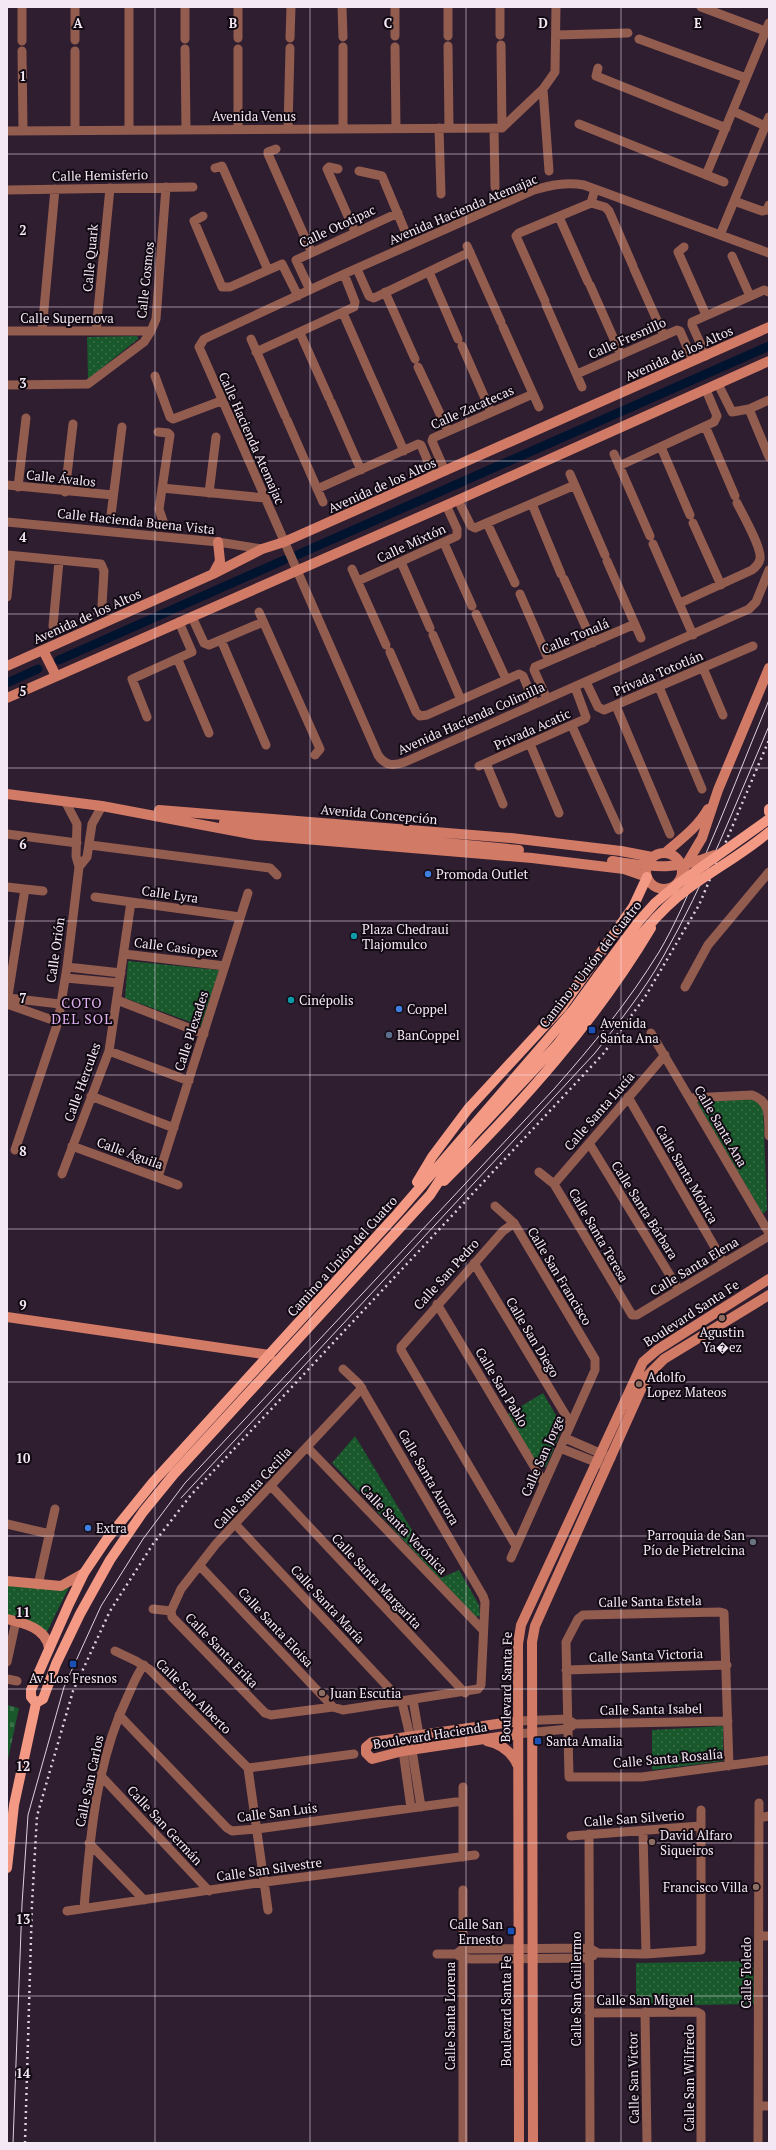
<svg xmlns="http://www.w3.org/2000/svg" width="776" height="2150" viewBox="0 0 776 2150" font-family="'PT Serif',serif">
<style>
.cemetery{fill:url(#cemetery-stones)}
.park{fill:url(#park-dots)}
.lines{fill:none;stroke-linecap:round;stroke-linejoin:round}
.canal{stroke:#00142f;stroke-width:9}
.street{stroke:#925c4f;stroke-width:9}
.secondary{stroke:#d17a65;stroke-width:10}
.primary{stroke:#f49a84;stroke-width:10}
.tram{stroke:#ded1de;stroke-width:1}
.rail{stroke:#ded1de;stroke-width:2.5;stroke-dasharray:2 4;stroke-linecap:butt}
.secondary-bridge{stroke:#d17a65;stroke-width:10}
.primary-bridge{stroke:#f49a84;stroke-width:10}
.grid{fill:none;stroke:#f4e8f4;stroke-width:1;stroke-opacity:0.55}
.shop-dot{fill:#3f7fe0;stroke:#120a13;stroke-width:1.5}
.culture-dot{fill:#0f9aa8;stroke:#120a13;stroke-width:1.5}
.transit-dot{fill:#1a4fb4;stroke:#120a13;stroke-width:1.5}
.service-dot{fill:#5c6f8a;stroke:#120a13;stroke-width:1.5}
.education-dot{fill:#8d6e63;stroke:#120a13;stroke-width:1.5}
.worship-dot{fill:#6b7280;stroke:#120a13;stroke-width:1.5}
.labels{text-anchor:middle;stroke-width:4;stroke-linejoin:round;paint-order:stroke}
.street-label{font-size:13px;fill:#f4e8f4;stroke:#120a13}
.poi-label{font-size:13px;fill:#f4e8f4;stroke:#120a13;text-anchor:start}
.neighbourhood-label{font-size:14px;letter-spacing:1px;fill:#dfb0f0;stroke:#120a13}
.grid-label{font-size:13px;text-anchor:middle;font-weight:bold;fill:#f4e8f4;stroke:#120a13;stroke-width:4;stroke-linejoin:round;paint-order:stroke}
</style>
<defs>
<pattern id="cemetery-stones" width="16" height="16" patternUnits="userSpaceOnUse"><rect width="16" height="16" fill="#18582b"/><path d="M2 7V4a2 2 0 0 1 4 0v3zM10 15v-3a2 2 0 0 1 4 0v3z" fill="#3a704a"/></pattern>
<pattern id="park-dots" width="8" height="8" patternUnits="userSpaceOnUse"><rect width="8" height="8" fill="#18582b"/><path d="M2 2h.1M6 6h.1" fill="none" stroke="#3a704a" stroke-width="1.8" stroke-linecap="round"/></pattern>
</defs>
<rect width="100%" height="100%" fill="#2f1d30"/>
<path class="cemetery" d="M7,1705l12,3 -12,56z"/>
<path class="park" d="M137,336l1,3 -50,40 -1,-42z
M128,961l91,9 -18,56 -76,-28z
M750,1099l8,2 5,6 4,103 -4,4 -66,-112z
M543,1393l20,34 -17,40 -7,1 -31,-54z
M355,1436l86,142 18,-8 20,35 1,11 -5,1 -143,-154z
M7,1584l47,6 15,-3 -22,45c-13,-9 -24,-16 -40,-17z
M723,1726v35l-71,9v-40z
M753,1961l1,43 -118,2v-43z"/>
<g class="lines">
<path class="canal" d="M297,555l472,-209
M59,660l225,-100
M7,683l31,-14"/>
<path class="street" d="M22,7v34
M185,7v32
M238,7v31
M342,7l1,30
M395,7v29
M448,7v29
M500,7v28
M701,7l64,24
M556,35l72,-2
M290,38l1,-31
M639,39l107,39
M75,40v-33
M501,45l1,83
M448,46l1,82
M343,47v82
M395,47l1,81
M185,49l1,81
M22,51l1,79
M598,68l-2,8 130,52
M543,89l6,82
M733,111l32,15
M579,124l145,58
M439,128l2,66
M494,128l1,59
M502,128l41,-39 12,-17 1,-65
M238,129v-80
M288,129l2,-81
M75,130v-79
M129,130v-123
M7,131l495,-3
M276,149l-8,3v2l43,97
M215,168l7,-2 46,104
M338,169l-9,-2 -2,2 28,63
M359,171l23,5 23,55
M706,175l63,-152
M7,190l186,-3
M734,201l28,10 5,-1 2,-5
M591,203l14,4 4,4 24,55
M203,216l-9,5 28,66h8l52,-23 16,32
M559,217l29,65
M720,235l49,-118
M467,246l34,76
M684,247l-6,5 28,63
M769,253l-185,-68c-18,-3 -33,0 -50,5l-190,84 -140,65 -5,8 179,408c7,11 15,11 27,7l344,-153 7,-7 13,-32
M732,256l18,40
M357,269l12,27 5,2 96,-46
M634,269l30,67
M429,272l29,67
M590,285l31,70
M310,290l-14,-30 102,-47
M385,292l30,67
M545,301l-29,-65 3,-3 72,-30 4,-14
M546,305l36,82
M343,313l29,66
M503,327l36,80
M7,331h144
M42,331l13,-142
M96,331l14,-143
M300,333l29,65
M251,339l34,77
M462,346l29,66
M256,352l98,-45 1,-5 -11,-28
M706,356l-14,-31v-3l72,-32 5,2
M418,367l30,64
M577,374l100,-44 3,1 13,30
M155,376l15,41 3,2 48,-18
M373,381l31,70
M718,384l14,28 17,-3 20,-9
M7,385l81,-1 56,-42 7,-11 5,-12 10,-132
M331,402l30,68
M749,409l20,48
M287,420l36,82
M706,428l29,68
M158,432l10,1 2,2 -11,74 4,12
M661,447l29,68
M614,454l36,82
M619,466l95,-44 3,-6 -11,-26
M445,471l-13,-30 1,-3 100,-44
M570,474l35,81
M7,485l106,10
M18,487l8,-69
M162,488l103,10
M317,489l101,-45 3,1 13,31
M65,492l8,-68
M209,493l7,-56
M458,500l13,26 4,2 100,-43
M532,504l29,70
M111,515l11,-88
M7,522l211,20 44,7
M487,523l28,60
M693,523l28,62
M444,543l28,63
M653,544l40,91
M7,555l94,9 3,7 -2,34
M607,561l34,77
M401,562l29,66
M352,569l34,76
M564,579l29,64
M358,581l99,-45v-7l-11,-24
M520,594l29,67
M7,597l4,-41
M680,603l72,-33c4,-3 7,-6 8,-11 2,-11 -17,-44 -23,-56
M259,612l61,137 -5,6
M476,614l30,65
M192,617l12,26 5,2 54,-23
M53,626l6,-65
M433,635l28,65
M221,640l45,105
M390,652l26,60 4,4 7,-1 92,-41 4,2 12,28
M178,660l31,73
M703,668l20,47
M586,682l12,25 6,3 149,-64
M659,687l43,102
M547,699l-13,-29 1,-3 100,-43
M616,706l54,128
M147,717l-15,-38 60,-27 -13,-30
M572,726l47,104
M530,744l29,69
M486,763l17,41
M479,766l106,-47 1,-2 -11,-30
M7,834l70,9
M90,845l180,23 7,7
M79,867l8,-10 5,-33 10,-18
M7,887l36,4
M95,897l145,20
M124,954l101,12
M67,967l54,6
M66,978l53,5
M685,987l23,-42 61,-73
M8,998l52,6
M117,1000l87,34
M7,1002l18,-113
M7,1004l51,18
M651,1033l118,200
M109,1051l80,30
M91,1096l83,32
M628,1097l96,166
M690,1098l62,-3c20,7 16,24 17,41
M589,1143l90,147
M72,1146l106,39
M15,1150l43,-128 9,-55 12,-100 -3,-11 1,-32 -12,-23
M539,1172l15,12 78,131h5l132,-79
M62,1174l47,-123 22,-149
M158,1177l90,-284
M554,1184l111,-129
M495,1206l19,17 81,136v11l-84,188
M514,1223l-11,8 -102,116v3l115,196
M474,1263l97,161
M437,1304l107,179
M565,1438l46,20
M307,1447l175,182
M560,1448l43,17
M271,1486l194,207
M7,1524l43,10
M235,1524l167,178
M200,1566l133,141
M38,1585l17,-76
M153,1609l18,2 1,6 93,96 6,2 62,-8 10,3 135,-21 3,-4 4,-83 -2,-6 -124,-212 -16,-15
M171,1611l10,-22 35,-45 146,-156
M115,1651l21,10 13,8 99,99
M7,1662l9,-41
M566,1670l161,-5
M7,1679l10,2
M413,1700l6,35
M402,1702l8,34
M119,1715l108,113 5,3 25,-2 206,-28
M518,1721l49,-2 8,5 153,-3
M518,1734l49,-5 5,-3
M412,1750l9,57
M403,1751l8,57
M729,1766l-5,-153 -4,-1 -137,3 -5,4 -12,23 3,135h73l127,-17
M248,1768l20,142
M248,1768l106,-14
M102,1777l107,114
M463,1787v70
M759,1818l10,-2
M643,1832l3,122
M589,1834l1,309
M571,1836l129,-10
M89,1843l55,57
M463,1890v253
M84,1908c6,-71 12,-145 43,-210 5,-11 9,-23 17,-33
M67,1911l198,-29 210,-27
M759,1936h10
M437,1954h19l7,4 8,1 118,-1 4,-2
M456,1954l7,-5 126,-1 9,5 48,1 55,-4v-140
M645,2012l2,131
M589,2013l108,-1 4,2v129
M758,2106h11
M758,2143l1,-340"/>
<path class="secondary" d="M213,574l7,-13 -2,-19
M43,650l13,26
M7,666l206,-92 49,-25 22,-7 485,-215
M7,698l451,-198 311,-139
M7,794l95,12 154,29 276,23 92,11 23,8
M159,810l352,28 110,13 31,6
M224,822l295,28
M646 871a18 18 0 1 1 36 0a18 18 0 1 1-36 0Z
M665,853c15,-13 33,-26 43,-44
M683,870l19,-32 16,-48 51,-122
M7,1317l263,38
M7,1581l54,5 23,-13
M7,1619c17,4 39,9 42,29
M518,1734l-115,17 -31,8 -6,-6v-6l6,-5 146,-21
M487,1741c15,3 25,11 31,25
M519,2143l-1,-499 3,-19 122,-263 14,-12 112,-71
M533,2143l-1,-501 3,-16 112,-250 17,-17 105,-64"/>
<path class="primary" d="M769,809v3
M444,1181c77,-77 151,-159 207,-253
M417,1182l15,-25 36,-48 94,-102 71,-100 14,-30
M36,1703l-5,-6v-7l38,-86 15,-31 23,-34 47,-58 243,-267 177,-205 24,-33
M36,1703l7,-4 13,-35 24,-50 30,-54 33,-48 31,-38 256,-279 19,-29 23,-30 85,-91 49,-64
M7,1868l7,-63 22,-102"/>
<path class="tram" d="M181,1498l414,-445c24,-31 49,-62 68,-96 42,-74 73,-154 106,-231
M13,2143l9,-239 6,-89 36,-128 37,-81 42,-67 42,-56 369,-394c38,-43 75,-88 105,-137 16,-27 29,-58 42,-87 24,-54 45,-110 68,-165"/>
<path class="rail" d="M25,2143l7,-239 5,-88 36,-125 37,-80 43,-67 38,-49 412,-441 42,-57 54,-92 70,-165"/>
<path class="secondary-bridge" d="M612,861c42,6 62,10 103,-6"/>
<path class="primary-bridge" d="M598,976l41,-55 16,-18 24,-20 90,-64
M606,981c24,-33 49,-68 83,-93 26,-19 55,-35 80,-56"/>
</g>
<path class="grid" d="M155,7v2136M310,7v2136M466,7v2136M621,7v2136M7,154h762M7,307h762M7,461h762M7,614h762M7,768h762M7,921h762M7,1075h762M7,1229h762M7,1382h762M7,1536h762M7,1689h762M7,1843h762M7,1996h762"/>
<g class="shop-dot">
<circle cx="428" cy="874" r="4"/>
<circle cx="399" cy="1009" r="4"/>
<circle cx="88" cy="1528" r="4"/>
</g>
<g class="culture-dot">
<circle cx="354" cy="936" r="4"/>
<circle cx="291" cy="1000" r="4"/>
</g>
<g class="transit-dot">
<rect x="588" y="1026" width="8" height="8" rx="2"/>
<rect x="69" y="1660" width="8" height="8" rx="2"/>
<rect x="534" y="1737" width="8" height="8" rx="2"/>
<rect x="507" y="1927" width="8" height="8" rx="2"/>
</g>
<circle class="service-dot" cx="389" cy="1035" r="4"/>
<g class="education-dot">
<circle cx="722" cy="1318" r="4"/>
<circle cx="639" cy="1384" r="4"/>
<circle cx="322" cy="1693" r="4"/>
<circle cx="652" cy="1842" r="4"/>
<circle cx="756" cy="1887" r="4"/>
</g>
<circle class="worship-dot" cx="753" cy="1542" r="4"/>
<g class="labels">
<g class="street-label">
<text x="254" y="121">Avenida Venus</text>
<text transform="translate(100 175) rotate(-1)" y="5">Calle Hemisferio</text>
<text transform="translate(463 209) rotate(-23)" y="5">Avenida Hacienda Atemajac</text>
<text transform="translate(337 226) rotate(-25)" y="5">Calle Ototipac</text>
<text transform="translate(90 258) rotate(-85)" y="5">Calle Quark</text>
<text transform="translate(145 280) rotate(-84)" y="5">Calle Cosmos</text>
<text x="67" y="323">Calle Supernova</text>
<text transform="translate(627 338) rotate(-24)" y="5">Calle Fresnillo</text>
<text transform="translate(679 353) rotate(-24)" y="5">Avenida de los Altos</text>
<text transform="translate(472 407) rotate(-24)" y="5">Calle Zacatecas</text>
<text transform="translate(252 438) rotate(66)" y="5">Calle Hacienda Atemajac</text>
<text transform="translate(61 478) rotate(6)" y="5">Calle Ávalos</text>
<text transform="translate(382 485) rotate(-24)" y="5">Avenida de los Altos</text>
<text transform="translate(136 521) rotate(6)" y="5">Calle Hacienda Buena Vista</text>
<text transform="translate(411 543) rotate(-25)" y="5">Calle Mixtón</text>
<text transform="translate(87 616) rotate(-24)" y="5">Avenida de los Altos</text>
<text transform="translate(575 636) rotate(-23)" y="5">Calle Tonalá</text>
<text transform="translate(658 673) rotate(-23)" y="5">Privada Tototlán</text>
<text transform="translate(471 718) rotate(-24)" y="5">Avenida Hacienda Colimilla</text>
<text transform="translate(532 729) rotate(-24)" y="5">Privada Acatic</text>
<text transform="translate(379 814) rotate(5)" y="5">Avenida Concepción</text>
<text transform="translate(170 894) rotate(8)" y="5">Calle Lyra</text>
<text transform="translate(176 947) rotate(7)" y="5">Calle Casiopex</text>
<text transform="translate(55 950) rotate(-82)" y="5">Calle Orión</text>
<text transform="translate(590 964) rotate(-52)" y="5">Camino a Unión del Cuatro</text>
<text transform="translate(191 1031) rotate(-72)" y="5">Calle Plexades</text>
<text transform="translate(82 1082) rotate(-70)" y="5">Calle Hercules</text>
<text transform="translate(599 1111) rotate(-49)" y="5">Calle Santa Lucía</text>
<text transform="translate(721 1126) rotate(60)" y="5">Calle Santa Ana</text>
<text transform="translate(130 1153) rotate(20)" y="5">Calle Águila</text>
<text transform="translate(687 1174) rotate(60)" y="5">Calle Santa Mónica</text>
<text transform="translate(645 1210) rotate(58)" y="5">Calle Santa Bárbara</text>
<text transform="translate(599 1235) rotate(60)" y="5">Calle Santa Teresa</text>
<text transform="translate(342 1256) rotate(-48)" y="5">Camino a Unión del Cuatro</text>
<text transform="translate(694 1266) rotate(-31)" y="5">Calle Santa Elena</text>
<text transform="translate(446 1274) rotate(-48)" y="5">Calle San Pedro</text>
<text transform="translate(560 1276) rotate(59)" y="5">Calle San Francisco</text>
<text transform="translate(691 1313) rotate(-33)" y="5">Boulevard Santa Fe</text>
<text transform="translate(533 1337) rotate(59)" y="5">Calle San Diego</text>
<text transform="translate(502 1387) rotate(59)" y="5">Calle San Pablo</text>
<text transform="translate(542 1456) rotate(-66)" y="5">Calle San Jorge</text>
<text transform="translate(429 1477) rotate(60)" y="5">Calle Santa Aurora</text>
<text transform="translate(252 1488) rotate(-47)" y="5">Calle Santa Cecilia</text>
<text transform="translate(404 1529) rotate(46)" y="5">Calle Santa Verónica</text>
<text transform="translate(377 1581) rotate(47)" y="5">Calle Santa Margarita</text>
<text transform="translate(650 1601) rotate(-1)" y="5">Calle Santa Estela</text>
<text transform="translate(328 1604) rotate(47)" y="5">Calle Santa María</text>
<text transform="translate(276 1627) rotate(47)" y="5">Calle Santa Eloisa</text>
<text transform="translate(222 1650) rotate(46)" y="5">Calle Santa Erika</text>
<text transform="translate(646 1655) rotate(-2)" y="5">Calle Santa Victoria</text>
<text transform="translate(506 1687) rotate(-89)" y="5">Boulevard Santa Fe</text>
<text transform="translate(194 1696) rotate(45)" y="5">Calle San Alberto</text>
<text transform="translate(651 1709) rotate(-1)" y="5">Calle Santa Isabel</text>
<text transform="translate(430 1735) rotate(-9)" y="5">Boulevard Hacienda</text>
<text transform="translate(668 1758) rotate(-5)" y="5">Calle Santa Rosalía</text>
<text transform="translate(89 1781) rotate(-78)" y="5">Calle San Carlos</text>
<text transform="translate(277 1812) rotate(-7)" y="5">Calle San Luis</text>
<text transform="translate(634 1818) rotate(-4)" y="5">Calle San Silverio</text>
<text transform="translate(165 1825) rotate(47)" y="5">Calle San Germán</text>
<text transform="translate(269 1869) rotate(-8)" y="5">Calle San Silvestre</text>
<text transform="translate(746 1973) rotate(-90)" y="5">Calle Toledo</text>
<text transform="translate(576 1989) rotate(-90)" y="5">Calle San Guillermo</text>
<text x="645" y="2005">Calle San Miguel</text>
<text transform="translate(506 2011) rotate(-90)" y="5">Boulevard Santa Fe</text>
<text transform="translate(450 2016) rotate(-90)" y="5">Calle Santa Lorena</text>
<text transform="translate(633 2078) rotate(-91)" y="5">Calle San Víctor</text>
<text transform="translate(689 2078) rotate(-90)" y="5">Calle San Wilfredo</text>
</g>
<g class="poi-label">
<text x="436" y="879">Promoda Outlet</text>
<text x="362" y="934">Plaza Chedraui<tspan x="362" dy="15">Tlajomulco</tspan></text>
<text x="299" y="1005">Cinépolis</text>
<text x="407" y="1014">Coppel</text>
<text x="600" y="1028">Avenida<tspan x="600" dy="15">Santa Ana</tspan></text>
<text x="397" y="1040">BanCoppel</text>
<text x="722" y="1337" text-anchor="middle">Agustin<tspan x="722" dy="15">Ya�ez</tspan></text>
<text x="647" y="1382">Adolfo<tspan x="647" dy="15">Lopez Mateos</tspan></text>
<text x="96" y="1533">Extra</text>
<text x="745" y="1540" text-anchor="end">Parroquia de San<tspan x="745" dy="15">Pío de Pietrelcina</tspan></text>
<text x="73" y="1683" text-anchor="middle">Av. Los Fresnos</text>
<text x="330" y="1698">Juan Escutia</text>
<text x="546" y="1746">Santa Amalia</text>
<text x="660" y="1840">David Alfaro<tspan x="660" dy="15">Siqueiros</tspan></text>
<text x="748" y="1892" text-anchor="end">Francisco Villa</text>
<text x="503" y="1929" text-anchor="end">Calle San<tspan x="503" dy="15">Ernesto</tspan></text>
</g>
<g class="neighbourhood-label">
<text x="82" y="1008">COTO<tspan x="82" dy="16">DEL SOL</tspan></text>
</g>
</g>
<g class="grid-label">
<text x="78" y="28">A</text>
<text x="233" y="28">B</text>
<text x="388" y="28">C</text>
<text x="543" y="28">D</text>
<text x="698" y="28">E</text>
<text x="23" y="81">1</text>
<text x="23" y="235">2</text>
<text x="23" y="388">3</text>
<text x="23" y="542">4</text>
<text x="23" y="696">5</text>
<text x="23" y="849">6</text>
<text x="23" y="1003">7</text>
<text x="23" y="1156">8</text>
<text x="23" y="1310">9</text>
<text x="23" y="1463">10</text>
<text x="23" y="1617">11</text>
<text x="23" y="1771">12</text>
<text x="23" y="1924">13</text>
<text x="23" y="2078">14</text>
</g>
<rect width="776" height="2150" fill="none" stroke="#f4e8f4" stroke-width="16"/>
</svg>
